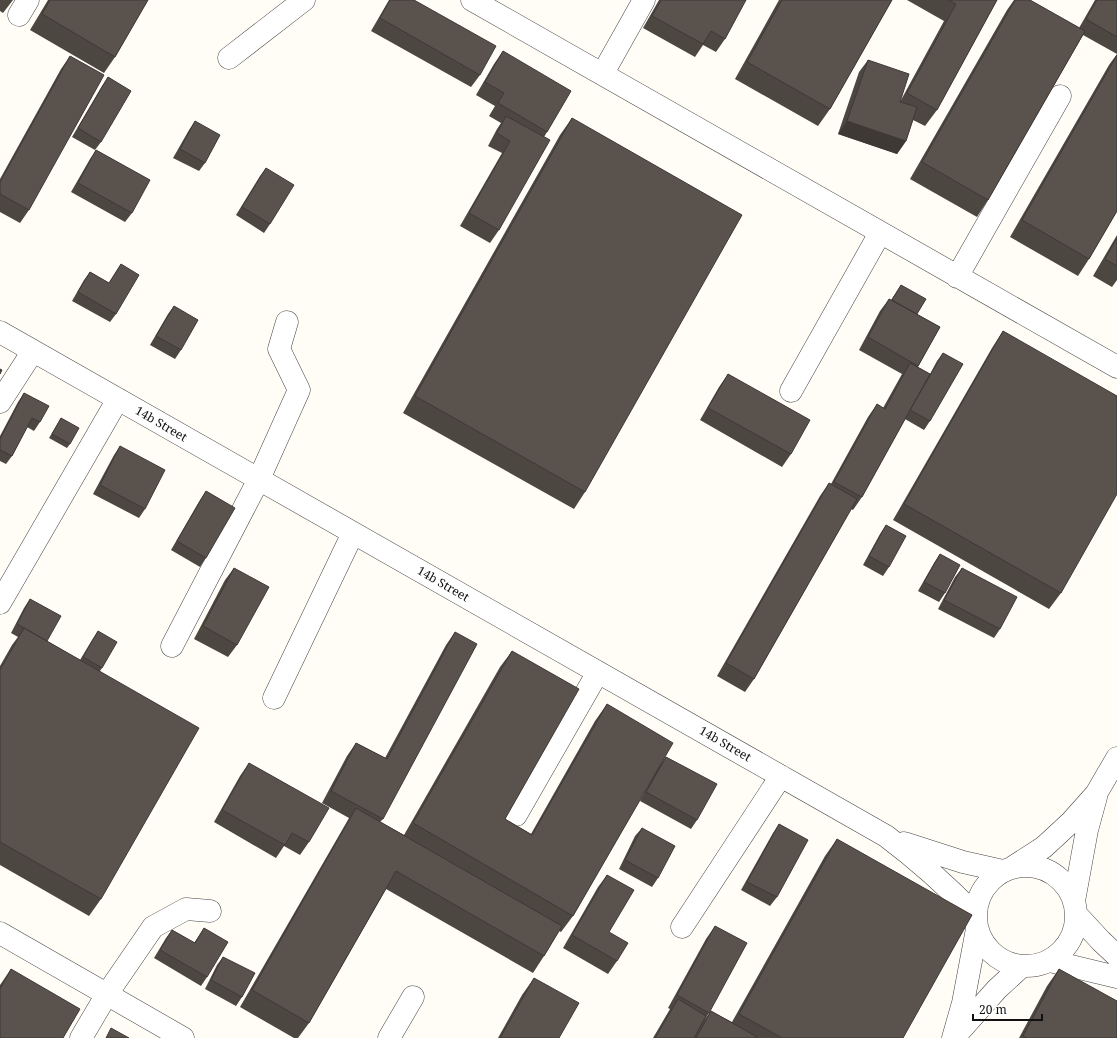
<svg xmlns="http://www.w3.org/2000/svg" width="1117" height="1038" viewBox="0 0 1117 1038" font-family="'Noto Serif',serif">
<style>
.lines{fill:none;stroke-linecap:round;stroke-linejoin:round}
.minor-casing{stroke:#444;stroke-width:23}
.minor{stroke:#fff;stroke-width:22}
.wall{fill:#4d4742}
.shaded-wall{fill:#3f3936}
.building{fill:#5a524d;stroke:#3f3936}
.labels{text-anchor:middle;stroke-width:4;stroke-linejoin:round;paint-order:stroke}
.street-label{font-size:12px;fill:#111;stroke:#fff}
</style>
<rect width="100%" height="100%" fill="#fffdf5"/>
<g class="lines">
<g class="minor-casing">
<path id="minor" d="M472,0c216,121 430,245 645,367
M19,15l9,-15
M229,58l75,-58
M603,73l41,-73
M957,277l103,-181
M0,332l886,504c32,24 61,50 89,79
M791,391l89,-158
M0,402l33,-51
M0,603l118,-204
M172,646l87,-167 40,-89 -20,-41 8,-27
M274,698l79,-165
M516,815l82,-143
M904,843l59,19 40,9
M976 916a50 50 0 1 1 100 0a50 50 0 1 1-100 0Z
M1013,867l31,-20 27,-25 25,-28 21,-36
M1074,901l13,-71 9,-33
M1076,914l25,27 16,15
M682,927l99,-151
M0,933l183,105
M1050,961l67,16
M957,1034l40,-45 24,-22
M81,1038l26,-44 46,-67 33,-18 24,2
M389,1038l24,-41
M953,1038l10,-35 14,-74"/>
</g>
<use href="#minor" class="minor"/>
</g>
<path class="wall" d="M0,0h13l-10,13 -3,-2z
M48,0h100l-33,57 -11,16 -74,-43z
M389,0h25l66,75 -9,12 -100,-56z
M659,0h86l-20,39 -9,13 -13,-7 -8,12 -52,-29z
M779,0h113l-62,109 -12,17 -83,-47z
M907,0h90l-60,110 -12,16 -12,-6 -7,21 -9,13 -59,-20 21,-62 9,-12 33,40 43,-79z
M1014,0h16l49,28 16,-28h22v211l-28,48 -11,17 -68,-39 99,-172 8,-11 -34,-19 -95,165 -11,17 -67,-38 97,-169z
M503,51l44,81 -3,5 -45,93 -9,13 -30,-17 42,-73 -14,-7 9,-17 4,-6 -12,-7 6,-10 -19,-11 18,-31z
M70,56l-41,154 -9,13 -20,-11v-33l61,-110z
M108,77l-7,65 -6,8 -23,-13 30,-51z
M572,118l13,374 -11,17 -171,-96 157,-278z
M195,121l10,42 -6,8 -26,-13 16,-28z
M96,150l36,63 -7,9 -54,-30 19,-33z
M266,168l4,56 -6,9 -28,-18 24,-39z
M1117,235v45l-5,7 -19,-11z
M121,264l-5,50 -6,8 -38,-21 12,-21 6,-8 19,11z
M901,285l16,29 23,13 -22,40 12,7 7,-13 6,-8 -13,68 -6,9 -19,-11 -43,78 -9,13 -2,-1 -97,170 -9,13 -28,-16 103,-180 9,-13 2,1 37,-67 9,-13 6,4 19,-34 -43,-24 21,-39 9,-12 2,1z
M174,306l7,44 -6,9 -25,-14 18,-31z
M1003,331l58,262 -12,16 -156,-89 99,-172z
M728,374l63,80 -9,13 -82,-47 19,-33z
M24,393l16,29 -6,9 -7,-4 -15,29 -6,8 -6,-3v-25l18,-34z
M61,418l9,26 -3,4 -18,-10z
M120,446l25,63 -6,9 -46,-24 21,-39z
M206,491v67l-6,9 -29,-17 29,-50z
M886,525l3,42 -6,9 -20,-11 17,-31z
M940,554l5,39 -6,9 -21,-11 16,-28z
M234,568l3,77 -9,12 -34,-18 31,-59z
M962,568l38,61 -6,9 -56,-29 17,-32z
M30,599l17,42 33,19 12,-20 6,-9 4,37 -2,3 1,228 -12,17 -89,-51v-199l12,-21 6,-8 -7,-4 13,-25z
M455,632l-72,187 -3,3 24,13 96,-168 12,-16 -7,168 26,15 64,-113 12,-17 53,61 6,-8 31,63 -6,9 -51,-28 18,-33 -85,148 -12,16 -2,-1 -15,25 -11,17 -147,-84 -77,134 -11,15h-4l-54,-31 105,-182 4,-7 -27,-15 25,-47 9,-13 29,15 61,-113z
M249,763l60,79 -9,13 -16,-9 -8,12 -62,-36 26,-46z
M779,824l-2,73 -7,9 -29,-16 32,-57z
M642,828l16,50 -6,9 -33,-18 16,-33z
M837,839l66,199h-250l17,-29 -2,-1 38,-69 9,-13 -6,87 -5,8 7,-10 21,11 93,-166z
M607,875l2,57 8,29 -9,13 -45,-26 35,-61z
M204,928l3,49 -6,9 -47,-28 12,-20 6,-8 22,13z
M223,957l19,40 -6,9 -31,-17 12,-24z
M11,969l-11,69v-53z
M1059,969l58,69h-98l28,-52z
M534,978l25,60h-61l24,-43z"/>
<path class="shaded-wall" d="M847,121l59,20 -9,13 -59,-20z"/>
<path class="building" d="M50,0h98l-33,57 -73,-43z
M390,0h24l82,46 -16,29 -100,-57z
M661,0h85l-21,39 -14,-8 -8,13 -51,-28z
M782,0h110l-62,109 -83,-47z
M948,0h49l-60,110 -30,-17 49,-89z
M1015,0h15l55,31 -97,169 -66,-38z
M1097,0h20v37l-31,-18z
M503,51l68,40 -24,41 -49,-29 6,-10 -19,-11z
M1117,55v156l-28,48 -67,-39z
M70,56l34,19 -75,135 -29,-16v-12z
M868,60l41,14 -9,28 17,5 -11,34 -59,-20z
M108,77l23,14 -30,51 -23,-14z
M506,116l44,24 -51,90 -30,-17 41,-72 -13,-8z
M572,118l170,97 -157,277 -170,-96z
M195,121l25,14 -15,28 -25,-14z
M96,150l54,30 -18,33 -54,-30z
M266,168l28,17 -24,39 -28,-17z
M1117,238v28l-12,-7z
M121,264l18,11 -23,39 -38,-22 12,-20 19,11z
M901,285l25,14 -9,15 -25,-14z
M889,299l51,28 -22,39 -50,-29z
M174,306l24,14 -17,30 -25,-14z
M1003,331l114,65v98l-56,99 -157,-89z
M943,353l20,11 -33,57 -20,-11z
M910,363l20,11 -68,123 -28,-15 43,-78 8,5z
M0,369l2,1 -2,4z
M728,374l82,46 -19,34 -83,-46z
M24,393l25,13 -9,16 -8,-4 -20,38 -12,-6v-11z
M61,418l18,10 -9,16 -18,-10z
M120,446l45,24 -20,39 -45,-24z
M829,483l28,16 -103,180 -28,-16z
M206,491l29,17 -29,50 -29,-17z
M886,525l20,11 -17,31 -20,-11z
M940,554l20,11 -15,28 -21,-11z
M234,568l35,19 -32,58 -34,-19z
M962,568l55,29 -17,32 -56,-29z
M30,599l31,17 -14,25 -30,-17z
M24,628l175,100 -98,171 -101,-57v-172z
M98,631l19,11 -15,26 -19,-11z
M455,632l22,12 -94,175 -52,-28 25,-48 31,16z
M512,651l67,38 -74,130 27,16 75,-131 66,39 -100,173 -160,-93z
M666,757l51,27 -20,36 -51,-28z
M249,763l80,45 -20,34 -17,-9 -7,12 -63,-35z
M356,808l206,118 -18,30 -148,-85 -87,152 -57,-33z
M779,824l29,16 -31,57 -30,-15z
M642,828l33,18 -17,32 -33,-18z
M837,839l135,76 -69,123h-121l-43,-24z
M607,875l27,15 -25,42 19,11 -11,18 -45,-26z
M715,926l32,17 -38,70 -32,-18z
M204,928l24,14 -21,35 -47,-27 12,-20 23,13z
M223,957l32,16 -13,24 -31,-17z
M11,969l69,40 -17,29h-63v-49z
M1059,969l58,32v37h-90l-4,-2z
M534,978l45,25 -20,35h-59z
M678,999l28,17 -12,22h-39z
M711,1011l46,26v1h-61z
M111,1028l18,10h-23z"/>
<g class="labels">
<g class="street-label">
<text transform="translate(161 424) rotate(30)" y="4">14b Street</text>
<text transform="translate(443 584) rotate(30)" y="4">14b Street</text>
<text transform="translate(725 744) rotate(30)" y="4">14b Street</text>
</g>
</g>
<path d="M973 1014v6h69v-6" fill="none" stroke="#111111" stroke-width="2"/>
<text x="979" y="1014" font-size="12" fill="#111111" stroke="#ffffff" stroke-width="3" paint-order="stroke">20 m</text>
</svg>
